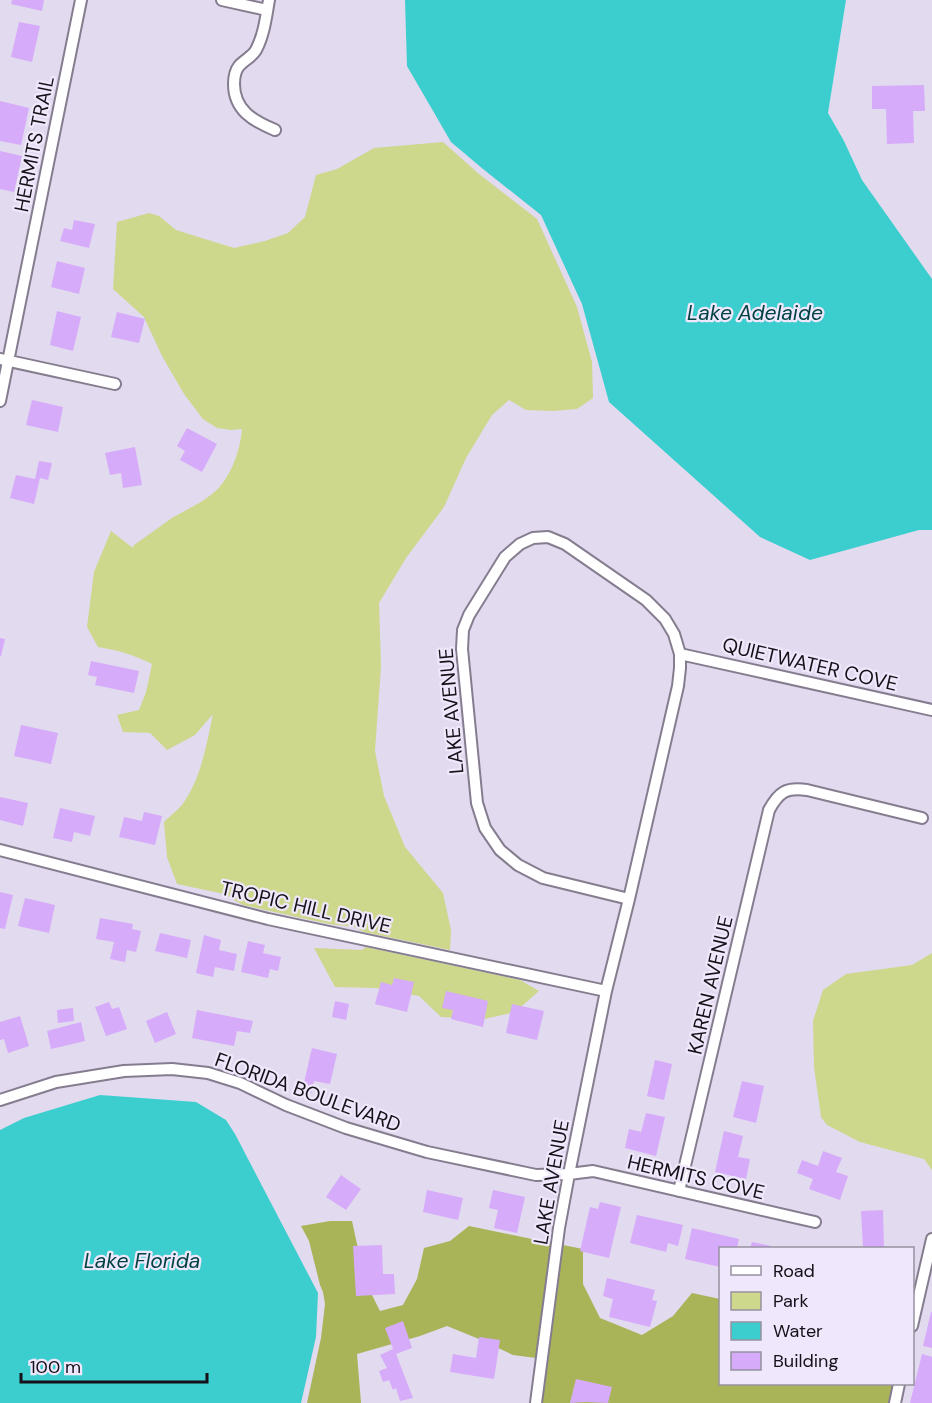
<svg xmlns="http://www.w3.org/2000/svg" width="932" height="1403" viewBox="0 0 932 1403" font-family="'DM Sans',sans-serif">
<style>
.green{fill:#cdd88c}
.forest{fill:#a8b457}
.water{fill:#3ccecf}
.building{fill:#d6abfa}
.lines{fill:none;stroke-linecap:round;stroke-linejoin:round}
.street-casing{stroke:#857d8f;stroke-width:14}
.street{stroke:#fff;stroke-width:10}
.labels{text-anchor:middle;stroke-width:4.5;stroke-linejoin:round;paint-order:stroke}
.street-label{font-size:20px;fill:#141118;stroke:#efe7fb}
.water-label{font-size:21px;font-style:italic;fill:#004142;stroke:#efe7fb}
</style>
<rect width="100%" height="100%" fill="#e2daee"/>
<path class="green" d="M443,142l36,32 58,45 40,88 15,55 1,36 -16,11 -24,2 -27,-1 -17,-10 -17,15 -26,43 -22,49 -38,51 -27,45 2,63 -6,85 9,45 21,51 38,46 8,37 -1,20 -86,-18 -10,-5 -25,-3 -86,-19 -19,-11 -47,-10 -10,-27 -3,-35c7,-7 17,-14 22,-23 16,-25 21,-57 27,-85l-18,21 -28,15 -17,-17 -27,-1 -6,-17 22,-5 7,-18 6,-28c-18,-9 -34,-14 -54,-17l-11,-20 7,-55 17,-41 22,17 1,-3c13,-9 25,-18 38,-27 13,-8 28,-14 40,-24 18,-14 28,-42 30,-65l-11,1 -14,-2 -14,-9 -19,-25 -22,-38 -18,-39 -31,-28 4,-67 32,-9 10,3 17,14 58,18 31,-7 23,-8 17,-16 11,-42 21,-6 37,-21z
M366,947l154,33 19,11 -24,21 -31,7 -43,-2 -22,-21 -44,-8 -40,-1 -21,-39 48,2z
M932,953v217l-8,-11 -64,-17 -33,-17 -6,-8 -7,-50 -1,-46 10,-31 23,-16 66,-9z"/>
<path class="forest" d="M330,1221h22l13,60 15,30 23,-6 14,-26 7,-31 26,-7 19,-15 82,17 -15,115 -23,-3 -34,-16 -32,-13 -27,10 -63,18 4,49h-54l14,-65 4,-34 -2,-12 -3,-7 -11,-44 -8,-15z
M563,1245l20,4v35l17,34 42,17 31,-19 19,-23 28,6v85h173l-4,19h-347z"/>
<path class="water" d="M405,0h441l-18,113 16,28 18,39 70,99v251h-13l-109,30 -50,-23 -151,-135 -27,-98 -41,-89 -58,-46 -32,-27 -44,-76z
M100,1095l96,7 30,18 9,14 83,159 -2,44 -15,66h-301v-273l24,-12z"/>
<path class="building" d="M12,0h32l-2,11 -31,-7z
M19,22l21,4 -8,36 -21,-5z
M924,85l1,26h-12l1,32 -27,1 -1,-35h-14v-23z
M0,101l29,7 -8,37 -21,-4z
M0,151l22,5 -8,36 -14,-3z
M74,220l21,4 -6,24 -29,-7 4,-13 8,2z
M57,261l28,7 -6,26 -28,-7z
M57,311l24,6 -8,34 -23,-6z
M117,312l28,7 -6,24 -28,-6z
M32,400l31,7 -5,25 -32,-7z
M187,428l30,16 -15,28 -22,-12 5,-9 -8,-5z
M135,447l7,38 -19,3 -2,-15 -11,2 -5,-22z
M39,461l13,2 -4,17 -8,-2 -6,26 -24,-6 6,-23 19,4z
M0,638l5,1 -4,17h-1z
M91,661l48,10 -5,22 -39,-8 2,-8 -9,-2z
M21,725l37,8 -7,31 -37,-8z
M0,797l28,6 -5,23 -23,-6z
M60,808l35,8 -5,20 -16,-4 -2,10 -19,-4z
M144,812l18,4 -7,29 -36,-8 5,-20 18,4z
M0,892l13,3 -8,34 -5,-1z
M25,898l30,7 -6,28 -31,-7z
M100,918l33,6 -1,5 9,2 -5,21 -9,-2 -2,12 -15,-3 4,-17 -18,-3z
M160,933l31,7 -4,18 -32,-7z
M204,935l17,5 -2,10 18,4 -3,17 -19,-4 -2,10 -17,-4z
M248,941l17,4 -2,8 18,4 -3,14 -8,-2 -2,9 -27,-6z
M394,978l20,4 -7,30 -32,-8 6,-22 11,3z
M446,991l42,10 -5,26 -32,-8 2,-9 -11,-2z
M335,1001l14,3 -3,16 -14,-3z
M109,1002l3,7 7,-2 8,22 -21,7 -11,-29z
M512,1004l32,7 -7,29 -31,-7z
M73,1008l1,13 -16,2 -1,-13z
M197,1010l56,11 -3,12 -13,-2 -3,15 -42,-8z
M167,1012l9,22 -21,9 -9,-22z
M20,1016l9,30 -21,7 -4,-14 -4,1v-18z
M81,1022l4,19 -34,8 -4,-18z
M312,1048l25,6 -7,30 -16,-3 -3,12 -9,-2z
M655,1060l17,4 -8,36 -17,-4z
M742,1081l22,5 -8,37 -23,-6z
M646,1113l19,4 -9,39 -31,-8 4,-19 12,3z
M724,1131l19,5 -5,21 12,2 -4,20 -31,-7z
M823,1151l19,7 -6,14 12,4 -8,24 -31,-11 4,-10 -16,-6 5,-13 16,6z
M341,1175l20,14 -15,21 -20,-13z
M427,1190l36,8 -5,22 -35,-8z
M493,1190l32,7 -8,36 -23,-5 4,-18 -9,-2z
M600,1202l21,5 -12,51 -29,-7 10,-44 8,2z
M883,1210l1,38h-21l-2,-37z
M637,1215l46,10 -5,21 -10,-3 -2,9 -36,-9z
M692,1228l47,11 -2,9h-17v19l-35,-8z
M752,1242l19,4v2h-21z
M382,1245l1,29h11l1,20 -39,2 -3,-50z
M607,1278l48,12 -3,10 5,1 -7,26 -41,-10 4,-18 -10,-3z
M931,1312h1v36l-9,-2z
M403,1321l9,27 -16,6 17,44 -13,3 -4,-13 -3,2 -4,-10 -6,2 -4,-11 8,-3 -7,-13 13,-6 -8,-21z
M479,1337l21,3 -6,39 -44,-7 3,-18 23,4z
M922,1354l10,3v46h-22z
M576,1379l36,8 -4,16 -22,-1 -16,1z"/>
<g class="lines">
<g class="street-casing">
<path id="street" d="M222,0l45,10
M269,0c-3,17 -5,35 -13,50 -4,7 -12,10 -17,16 -4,5 -5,12 -5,18 0,26 19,37 41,46
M0,359l115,25
M0,401l81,-401
M680,654l252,56
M0,850l268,69 338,72
M0,1100l56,-18 68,-11 48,-2 36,4 32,10 46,22 60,23 81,24 109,23 33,-1 24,-3 222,51
M679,1191l90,-381c10,-18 17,-23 38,-20l115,28
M912,1326l20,-87
M536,1403l23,-175 10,-54 37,-183 23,-92 49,-213 2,-18v-14l-6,-20 -9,-15 -19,-19 -81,-56 -17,-7 -15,1 -13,6 -15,13 -36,58 -6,15 -1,19 15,154 8,25 15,22 18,15 25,13 86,21
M895,1403l4,-19"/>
</g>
<use href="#street" class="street"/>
</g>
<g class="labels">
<g class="street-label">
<text transform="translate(34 144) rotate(-79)" y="7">HERMITS TRAIL</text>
<text transform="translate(810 664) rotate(13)" y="7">QUIETWATER COVE</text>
<text transform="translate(451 711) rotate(-95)" y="7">LAKE AVENUE</text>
<text transform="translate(306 907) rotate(13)" y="7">TROPIC HILL DRIVE</text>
<text transform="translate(710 985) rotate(-77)" y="7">KAREN AVENUE</text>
<text transform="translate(308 1092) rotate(20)" y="7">FLORIDA BOULEVARD</text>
<text transform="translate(696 1177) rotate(13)" y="7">HERMITS COVE</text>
<text transform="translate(551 1182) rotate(-80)" y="7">LAKE AVENUE</text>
</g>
<g class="water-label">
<text x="755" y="320">Lake Adelaide</text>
<text x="142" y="1268">Lake Florida</text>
</g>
</g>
<rect x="719" y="1247" width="195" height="138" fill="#efe7fb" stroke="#9791a0" stroke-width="1.5"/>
<rect x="731" y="1266" width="30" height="9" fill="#ffffff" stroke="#9791a0" stroke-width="1.5"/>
<text x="773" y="1277" font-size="18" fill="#141118">Road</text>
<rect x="731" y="1292" width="30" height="18" fill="#cdd88c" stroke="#9791a0" stroke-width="1.5"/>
<text x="773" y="1307" font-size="18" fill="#141118">Park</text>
<rect x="731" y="1322" width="30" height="18" fill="#3ccecf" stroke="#9791a0" stroke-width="1.5"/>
<text x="773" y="1337" font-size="18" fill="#141118">Water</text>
<rect x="731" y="1352" width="30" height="18" fill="#d6abfa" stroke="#9791a0" stroke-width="1.5"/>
<text x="773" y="1367" font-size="18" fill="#141118">Building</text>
<path d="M21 1373v9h186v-9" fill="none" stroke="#141118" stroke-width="3"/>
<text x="30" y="1373" font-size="18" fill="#141118" stroke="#efe7fb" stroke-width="4.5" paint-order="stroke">100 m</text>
</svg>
